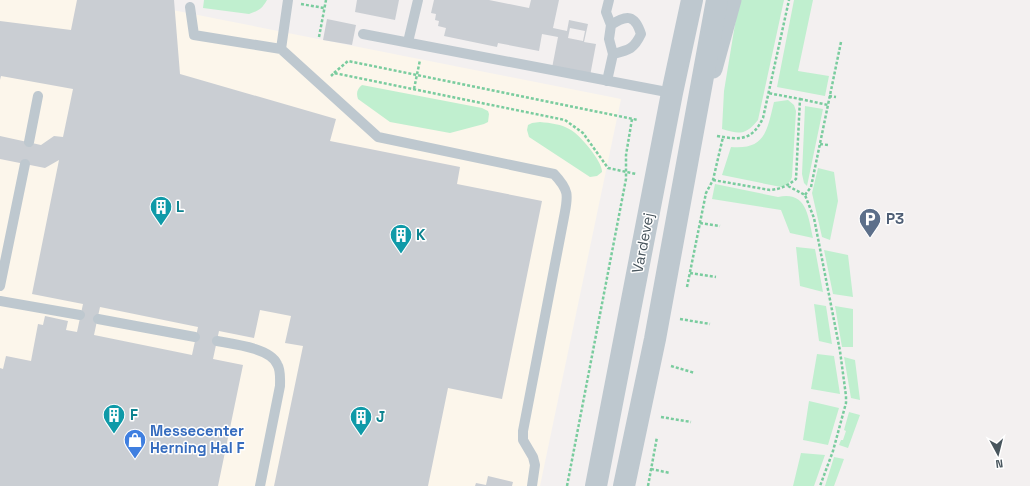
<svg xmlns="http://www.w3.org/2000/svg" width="1030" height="486" viewBox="0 0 1030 486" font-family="'Space Grotesk',sans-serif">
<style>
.commercial{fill:#fcf6eb}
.green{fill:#c0efcf}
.building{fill:#caced3;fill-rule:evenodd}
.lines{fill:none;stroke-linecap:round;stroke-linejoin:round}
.path{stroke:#79cc9e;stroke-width:2.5;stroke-dasharray:3 2;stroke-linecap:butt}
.service{stroke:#bec8cf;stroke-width:10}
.minor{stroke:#bec8cf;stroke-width:19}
.tertiary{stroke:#bec8cf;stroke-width:22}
.labels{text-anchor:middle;stroke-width:3;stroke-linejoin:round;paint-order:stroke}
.culture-label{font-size:15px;font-weight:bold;fill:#0d838f;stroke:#fff;text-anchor:start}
.service-label{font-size:15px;font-weight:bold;fill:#4e5e75;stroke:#fff;text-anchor:start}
.street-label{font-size:15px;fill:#48555d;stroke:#fff}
.shop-label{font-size:15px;font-weight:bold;fill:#366cbe;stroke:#fff;text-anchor:start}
</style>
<rect width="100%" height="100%" fill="#f3f0f0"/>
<path class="commercial" d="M0,0h122l499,99 -81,387h-540z"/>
<path class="green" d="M204,0h63c-5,9 -9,11 -18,14l-46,-6z
M739,0h45l-26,120c-13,16 -19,14 -36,9l2,-38z
M794,0h19l-15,71 31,5 -4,20 -48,-9z
M362,85l120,23 6,3 1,3 -1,8 -4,2 -34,9 -60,-11 -32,-23c-2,-6 -1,-10 4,-14z
M788,100l6,5 2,6 -4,66c-2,6 -5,8 -11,10l-59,-12 9,-28c35,3 36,-17 43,-45z
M805,106l18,3 -16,77 -3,-3 -2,-9z
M540,122c11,1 21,2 31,8 9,5 32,32 31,42l-5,4 -7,1 -61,-40 -2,-7 1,-5 4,-2z
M818,168l16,4 4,29 -8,39 -8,-3 -10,-44z
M715,184l63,13c29,-6 30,19 35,41l-23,-5 -9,-23 -69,-11z
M796,247l19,2 8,43 -23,-6z
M824,250l24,5 5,42 -20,-3z
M814,304l12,2 6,38 -13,-3z
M835,306l18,3v38h-11z
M817,354l17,2 6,38 -29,-5z
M844,357l11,3 5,40 -9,-2z
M809,401l30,7 -11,37 -25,-5z
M849,412l11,3 -12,33 -9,-3 2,-5h2l3,-9 -2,-1z
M801,453l24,2 -11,31h-21z
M834,457l10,2 -10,27h-9z"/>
<path class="building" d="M77,0h97l6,74 156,45 -6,22 130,26 -3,17 85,17 -40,198 -54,-11 -20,98h-154l29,-140 -18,-3 6,-27 -31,-6 -6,28 -35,-7 -6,28 30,6 -25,121h-218v-118l3,1 3,-13 25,5 7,-37 5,1 2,-9 23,5 -2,9 11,2 6,-28 -51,-10 27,-134 -14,8 -45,-9v-23l41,9 13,-9 9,1 10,-48 -72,-13 -1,4v-59l71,9zM100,307l98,20 -6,28 -98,-20z
M357,0h42l-4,20 -40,-8z
M434,0h55l40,8 2,-8h28l-6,28 14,3 2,-11 19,4 -4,18 12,2 -6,32 -38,-8 6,-31 -16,-3 -3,17 -41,-8 -1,4 -53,-11 2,-8 -8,-2 1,-5 -4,-1 1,-6 -5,-1zM570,28l15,3 -2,10 -15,-3z
M327,19l29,6 -4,20 -29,-5z
M488,476l25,6 -1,4h-37l1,-3 10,2z"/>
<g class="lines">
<path class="path" d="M301,4l23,4
M319,37l7,-37
M334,73l14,-12 290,59
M331,76l3,-3 231,47 18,13 25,35 28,6
M414,89l6,-29
M829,96l7,1
M800,99l28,6
M717,136c23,4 35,5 46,-18l26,-118
M820,144l8,1
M713,180l57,10c11,-1 17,-4 26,-11l4,-80 -32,-6
M788,186l17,9 9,23 26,133 6,45v7l-13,48 -13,35
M805,195l6,-8 30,-145
M700,223l20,3
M690,273l26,4
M687,287l19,-94 7,-13 10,-43
M680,319l30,5
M671,366l24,7
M661,417l30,5
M651,469l19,4
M567,486l59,-307v-24l6,-36
M648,486l9,-49"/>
<path class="service" d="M288,0l-7,49 97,88 176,37c16,17 14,22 10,43l-41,214v9l10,17 2,8 -3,21
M190,7l4,28 87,14
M611,25c16,-11 24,-10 30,9 -7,15 -12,16 -28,20
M363,34l309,59
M408,42l10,-42
M607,81l6,-27 -4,-15 2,-14 -5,-13 3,-12
M29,142l9,-46
M0,286l25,-122
M0,301l80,14
M98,319l97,18
M217,341c16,3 53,7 60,23 4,6 3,15 3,22l-20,100"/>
<path class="minor" d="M713,69l19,-69"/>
<path class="tertiary" d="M596,486l76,-393 20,-93
M624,486l31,-147 62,-339"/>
</g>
<defs>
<g id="building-pin" transform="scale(1.15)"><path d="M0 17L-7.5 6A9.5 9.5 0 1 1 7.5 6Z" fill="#0f9aa8" stroke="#fff"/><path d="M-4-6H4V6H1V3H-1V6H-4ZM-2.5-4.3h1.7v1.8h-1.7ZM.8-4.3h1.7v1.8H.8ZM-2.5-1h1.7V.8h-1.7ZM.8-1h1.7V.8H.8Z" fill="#fff"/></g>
<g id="parking-pin" transform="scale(1.15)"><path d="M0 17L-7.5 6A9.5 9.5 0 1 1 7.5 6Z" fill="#5c6f8a" stroke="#fff"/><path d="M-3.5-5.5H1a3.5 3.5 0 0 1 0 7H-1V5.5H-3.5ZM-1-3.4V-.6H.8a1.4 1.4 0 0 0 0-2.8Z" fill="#fff"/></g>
<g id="shop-pin" transform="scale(1.15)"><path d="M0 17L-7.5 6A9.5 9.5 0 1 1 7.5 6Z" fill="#3f7fe0" stroke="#fff"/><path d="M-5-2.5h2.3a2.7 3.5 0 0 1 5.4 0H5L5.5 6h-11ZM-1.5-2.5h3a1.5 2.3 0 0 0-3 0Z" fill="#fff"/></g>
</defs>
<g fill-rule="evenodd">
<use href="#building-pin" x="161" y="207"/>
<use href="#parking-pin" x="870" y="219"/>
<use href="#building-pin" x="401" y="235"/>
<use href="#building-pin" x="114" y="415"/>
<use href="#building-pin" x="361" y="417"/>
<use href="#shop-pin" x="135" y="440"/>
</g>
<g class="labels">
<g class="culture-label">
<text x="176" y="212">L</text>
<text x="416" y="240">K</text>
<text x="130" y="420">F</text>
<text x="376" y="422">J</text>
</g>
<g class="service-label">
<text x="886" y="224">P3</text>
</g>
<g class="street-label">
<text transform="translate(643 243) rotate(-79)" y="5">Vardevej</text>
</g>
<g class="shop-label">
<text x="150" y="436">Messecenter<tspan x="150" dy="17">Herning Hal F</tspan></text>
</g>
</g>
<g transform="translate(998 454) rotate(173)" stroke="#ffffff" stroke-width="3" paint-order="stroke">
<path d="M0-3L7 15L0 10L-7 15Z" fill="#48555d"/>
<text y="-6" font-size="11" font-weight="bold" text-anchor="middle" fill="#48555d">N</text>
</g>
</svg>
